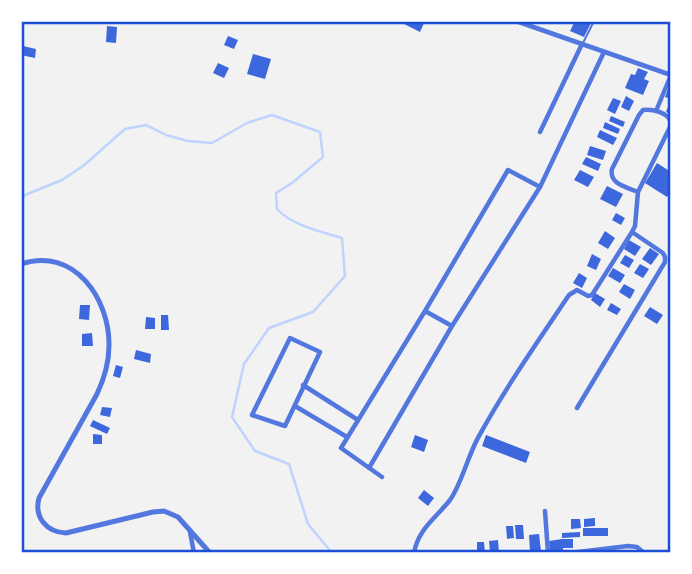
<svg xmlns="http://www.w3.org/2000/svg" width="692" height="574" viewBox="0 0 692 574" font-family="'Nunito Sans',sans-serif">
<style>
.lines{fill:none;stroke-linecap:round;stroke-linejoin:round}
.stream{stroke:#bfd3fe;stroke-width:2.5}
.building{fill:#3d67dc}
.service{stroke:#5277de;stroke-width:2}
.minor{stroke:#5277de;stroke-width:4.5}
.tertiary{stroke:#5277de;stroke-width:5}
.neatline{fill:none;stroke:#1d4ed8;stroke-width:2.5}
</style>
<rect width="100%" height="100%" fill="#f2f2f2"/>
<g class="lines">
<path class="stream" d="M21,201l4,-6 37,-15 21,-14 42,-37 21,-4 20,10 22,6 24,2 35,-20 25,-8 48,17 3,25 -31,26 -16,10 1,16c14,16 45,23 65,29l3,38 -32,36 -44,16 -25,36 -12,53 23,34 34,13 19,60 24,29"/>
</g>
<path class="building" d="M406,21h19l-5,11 -16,-8z
M575,21h17l-8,16 -14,-6z
M107,26l10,1 -1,16 -10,-1z
M228,36l10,4 -4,9 -10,-4z
M23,46l13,3 -1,9 -14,-3z
M253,54l18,5 -6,20 -18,-5z
M218,63l11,5 -5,10 -11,-5z
M638,68l10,4 -4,7 5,2 -6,14 -18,-7 6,-14 4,1z
M668,89l3,1v24l-5,-2 5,-13 -6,-2z
M626,96l8,5 -5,10 -8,-4z
M613,98l8,3 -6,13 -8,-4z
M611,116l14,6 -2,5 -14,-6z
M605,122l15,7 -2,5 -15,-6z
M600,130l17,8 -4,7 -16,-8z
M590,146l16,5 -3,9 -16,-5z
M586,157l15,7 -3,7 -16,-7z
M657,163l14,9v18l-4,7 -22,-14z
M580,170l14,7 -6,10 -14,-7z
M607,186l16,8 -7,13 -16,-8z
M616,213l9,5 -4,7 -9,-5z
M605,231l10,7 -7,11 -10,-6z
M629,240l12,7 -6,9 -11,-7z
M650,248l9,6 -8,11 -9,-6z
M592,254l9,5 -5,11 -9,-4z
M625,255l9,5 -5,8 -9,-5z
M640,264l9,5 -6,9 -9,-5z
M613,268l12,7 -5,8 -12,-7z
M579,273l8,5 -5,10 -9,-5z
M624,284l11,6 -5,9 -11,-7z
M595,293l10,6 -5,8 -9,-7z
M611,303l10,6 -4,6 -10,-5z
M80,305h10l-1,15 -10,-1z
M650,307l13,8 -6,9 -13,-8z
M161,315h7l1,15h-8z
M146,317l9,1v11h-10z
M92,333l1,13h-11v-12z
M136,350l15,4 -1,9 -16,-4z
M116,365l7,2 -3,11 -7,-2z
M102,407l10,1 -2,9 -10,-2z
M93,420l17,8 -3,6 -17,-8z
M93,434l9,1v9h-9z
M415,435l13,5 -4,12 -13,-5z
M486,435l44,17 -4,11 -44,-17z
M424,490l10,8 -6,8 -10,-8z
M595,518v8l-11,1v-8z
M571,519h9l1,9 -10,1z
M515,525h8l1,14h-8z
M506,526h7l1,12 -7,1z
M583,528h25v8h-25z
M580,532v5l-18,1v-5z
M539,534l2,17 -11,1 -1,-17z
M562,539h11v9h-10v3h-6v-1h-7l-1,-9z
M498,540l1,13h-9l-1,-12z
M477,542h7l1,11h-8z"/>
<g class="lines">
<path class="service" d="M583,43l11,-22"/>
<path class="minor" d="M656,111l15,-36
M540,132l42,-88
M638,192c-12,-5 -29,-8 -26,-23l27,-54 4,-5c10,-1 24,2 28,12
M425,311l27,15
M290,338l30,14 -35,74 -33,-11z
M303,385l55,35
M295,406l52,31
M577,408l88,-146v-5l-2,-4 -31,-21
M369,468l83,-142 88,-139 64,-135
M382,477l-41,-29 84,-137 83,-141 32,17
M545,511l3,42
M190,532l4,21
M414,553c4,-24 22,-35 36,-53 12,-17 18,-45 29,-64 27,-49 59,-95 90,-141l8,-5 11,6 4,-1 40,-63 3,-6 3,-34 33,-67
M570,553l58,-7 9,1 7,6"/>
<path class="tertiary" d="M516,21l155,54
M21,264c53,-18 89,35 88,82 0,17 -5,33 -12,48l-58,104c-5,19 7,34 27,35l87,-21 11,-1 14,6 32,36"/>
</g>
<rect width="692" height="574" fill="none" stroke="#ffffff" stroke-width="46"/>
<rect x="23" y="23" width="646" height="528" class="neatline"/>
</svg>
